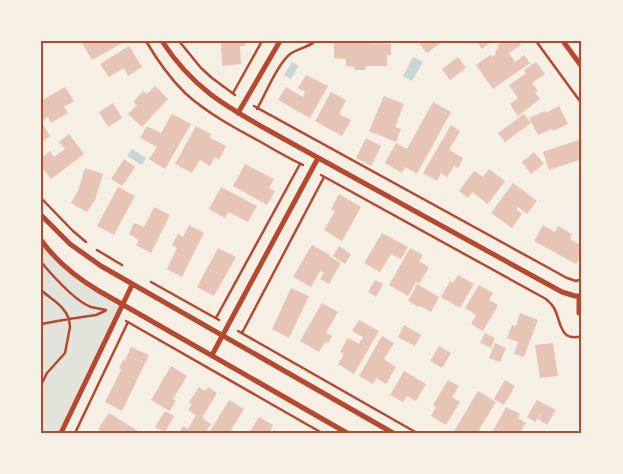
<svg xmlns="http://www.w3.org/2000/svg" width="623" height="474" viewBox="0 0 623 474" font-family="Jost,sans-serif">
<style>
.green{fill:#e2e4dc}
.water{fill:#c9d6d2}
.building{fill:#e6c5b7}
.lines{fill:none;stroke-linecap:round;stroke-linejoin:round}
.path{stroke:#b5482f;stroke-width:2.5}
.minor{stroke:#b5482f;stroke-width:5}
.neatline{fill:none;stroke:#b5482f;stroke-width:2}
</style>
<rect width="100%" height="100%" fill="#f6efe4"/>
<path class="green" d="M41,240l31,32 49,33 -60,128h-20z"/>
<path class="water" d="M413,57l10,5 -11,19 -9,-5z
M292,62l7,4 -8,13 -7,-4z
M132,149l14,9 -4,7 -15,-9z"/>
<path class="building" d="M86,41h40l-34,19 -10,-17z
M221,41h24v5h-5l1,18 -19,2z
M420,41h23l-16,12 -9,-11z
M476,41h16l-10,8z
M504,41h14l3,4 -12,8 6,9 9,-7 6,8 -37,26 -17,-24 14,-10 2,2 4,-3 -1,-3 4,-3 -2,-2z
M334,42l57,2v11h-4v11h-21l-1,4h-10v-3l-9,-1v-7l-12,-1z
M129,46l13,21 -14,9 -4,-8 -15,9 -9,-13z
M458,57l8,11 -16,12 -8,-11z
M536,62l9,12 -13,9 6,8 -3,2 5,6 -22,17 -8,-12 8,-6 -9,-13 17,-12 -2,-3z
M306,75l22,11 -18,32 -32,-18 8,-13 17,10 2,-5 -7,-4z
M155,86l13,13 -26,28 -14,-13 9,-9 -4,-3 10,-11 4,3z
M65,87l9,14 -10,6 4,6 -17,10 -3,-6 -7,4v-20z
M331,92l15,8 -7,14 12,6 -9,16 -27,-15z
M384,96l20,8 -9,23 6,2 -5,13 -27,-11z
M433,102l18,10 -34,62 -12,-7 -3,6 -17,-10 11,-20 11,6z
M113,103l9,15 -14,9 -9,-15z
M559,106l9,18 -15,7 -1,-2 -14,6 -9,-17 16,-7 1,2z
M172,114l19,10 -26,45 -16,-10 8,-12 -17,-9 7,-12 14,7z
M524,114l7,9 -26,19 -7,-9z
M41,121l9,15 -9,6z
M451,125l9,6 -11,19 14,8 -5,10 -4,-2 -7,11 -6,-4 -4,8 -14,-8z
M196,126l15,8 -2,3 17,9 -7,14 -4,-3 -5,9 -10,-6 -8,13 -17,-9z
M69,134l15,20 -33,25 -10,-13v-8l9,-7 4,6 11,-8 -6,-7z
M366,138l15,8 -10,20 -15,-8z
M582,139v20l-33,11 -6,-18z
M534,152l10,12 -13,10 -9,-12z
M124,159l11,8 -13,19 -11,-7z
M245,164l29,15 -5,9 6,3 -8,14 -34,-19z
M85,168l18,6 -8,26 -8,12 -16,-9 7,-12z
M489,169l16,12 -17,23 -16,-12 -4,6 -9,-7 15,-20 9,6z
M513,183l24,18 -10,13 -9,-7 -2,2 6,5 -10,14 -21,-15z
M118,187l17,9 -21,39 -17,-9z
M221,187l36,19 -9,16 -20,-10 -3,6 -16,-9z
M339,194l22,13 -19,34 -18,-11 11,-19 -4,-2z
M154,207l16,8 -19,38 -15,-8 3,-5 -10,-6 5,-11 10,4z
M189,225l15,8 -22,44 -15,-8 10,-21 -5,-3 6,-11 5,3z
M543,225l12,7 3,-6 14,8 -2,5 12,7v9l-6,9 -42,-23z
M382,233l26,14 -7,12 -10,-5 -11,18 -16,-9z
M312,245l18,10 -1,1 12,7 -12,21 -9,-5 4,-7 -4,-1 -9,16 -18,-10z
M339,246l12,8 -6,10 -12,-8z
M218,248l18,9 -22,39 -17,-9z
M410,248l13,7 -4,6 10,6 -10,17 -3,-2 -8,14 -19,-11z
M458,275l16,9 -14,24 -19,-11 9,-16 3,2z
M375,280l8,4 -7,13 -8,-5z
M417,284l22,13 -8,15 -11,-6 -1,1 -11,-6z
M479,285l14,8 -4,7 9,5 -15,26 -12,-7 5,-9 -11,-7z
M291,288l18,8 -20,42 -17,-9z
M322,303l16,9 -12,21 6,3 -4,7 -3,-1 -6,10 -19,-11z
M520,313l18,7 -14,37 -10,-3 4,-12 -11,-4 5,-13 4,1z
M359,320l20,11 -25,43 -16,-10 6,-10 -4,-2 8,-14 11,6 4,-7 -11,-6z
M404,325l17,10 -6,11 -17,-9z
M485,333l10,5 -4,10 -11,-5z
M382,336l12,7 -10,16 12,8 -10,17 -10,-6 -3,6 -14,-8z
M495,343l11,5 -6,14 -11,-4z
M553,343l5,33 -18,2 -5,-33z
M439,346l12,7 -9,15 -12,-7z
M131,347l18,8 -27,56 -17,-9 16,-32 -2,-1 4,-9 2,1z
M171,366l16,10 -14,23 3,1 -6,11 -19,-11z
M404,371l22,13 -10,17 -9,-5 -4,6 -13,-7z
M448,380l11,6 -7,11 8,5 -14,23 -15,-9 5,-9 -3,-2z
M505,380l10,6 -11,19 -10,-6z
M199,387l6,4 3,-4 9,6 -15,25 9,6 -6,9h-26l4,-7 5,3 8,-14 -8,-5 4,-6 -3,-2z
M478,391l18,11 -19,31h-24z
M229,400l15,9 -15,24h-20z
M537,400l19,10 -9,15 -9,-6 4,-7 -7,10 -8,-5z
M506,407l14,7 -2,4 8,5 -6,10h-28z
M165,411l9,5 -9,16 -10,-5z
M109,413l32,20h-37l-6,-4z
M259,417l14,8 -3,6 3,2h-24z"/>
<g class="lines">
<path class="path" d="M146,41c11,19 24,37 39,52 22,20 48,34 74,48 14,8 29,17 44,24
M179,41l22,27 11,10 23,17
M536,41l46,63
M581,41l1,1
M233,93l29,-52
M254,106l313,172 9,3 6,-2
M257,109c9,-16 20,-44 33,-55 8,-6 18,-6 25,-13
M321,175l225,124c3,3 6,5 8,9 7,12 5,35 28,28
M41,198l32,33 13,11
M97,250l25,15
M41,262c11,13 34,39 50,45 5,1 10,2 15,3
M151,282l68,38
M41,290c11,10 23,15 28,29l27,-4 9,-4
M216,318l84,-154
M126,321l196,112
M41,324l28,-5 1,8 -5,26 -18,20 -6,12
M238,331l179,102
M242,333l82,-156
M75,433l53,-111"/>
<path class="minor" d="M162,41c31,48 65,66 113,93 29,16 58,32 87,48 66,37 133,73 200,110l13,4h7
M563,41l19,26
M238,113l42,-72
M41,215l29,29 31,22 292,167
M41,240c15,21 36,38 58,51l248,142
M579,313v-16
M212,355l106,-197
M61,433l71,-148"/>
</g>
<rect width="623" height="474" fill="none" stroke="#f6efe4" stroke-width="85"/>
<rect x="42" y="42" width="538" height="390" class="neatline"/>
</svg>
